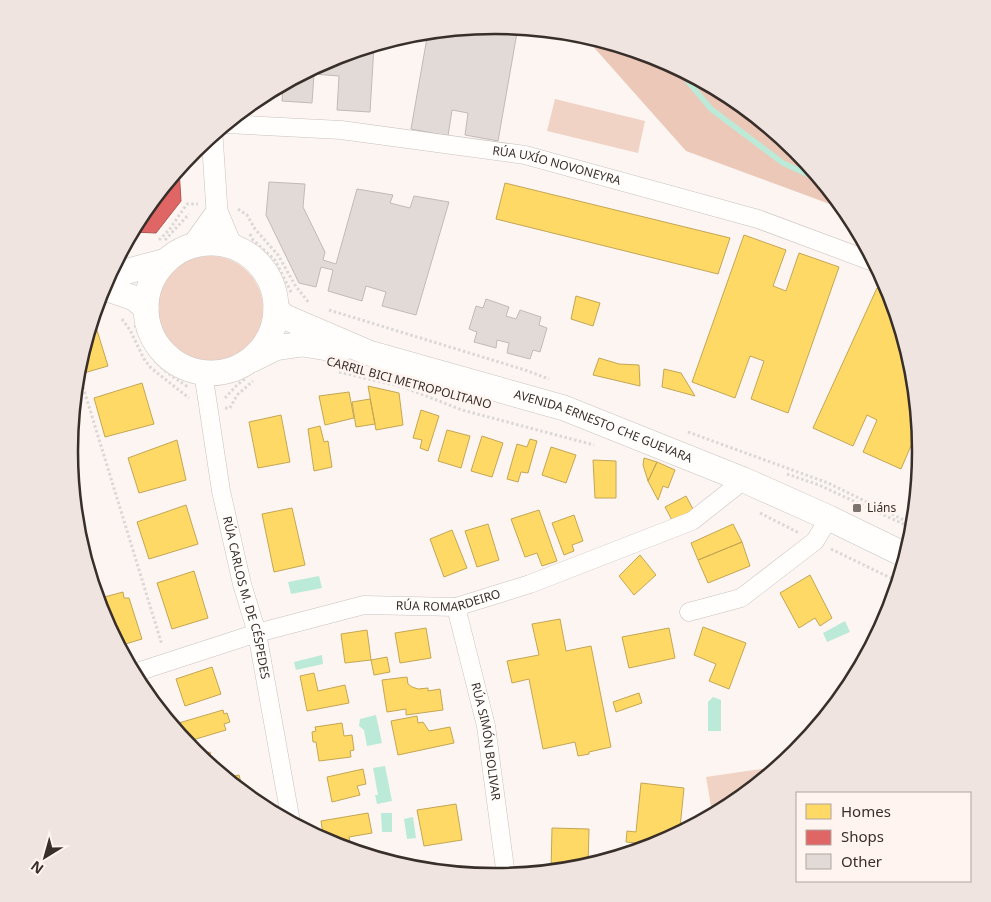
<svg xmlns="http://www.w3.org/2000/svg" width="991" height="902" viewBox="0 0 991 902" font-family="'Noto Sans',sans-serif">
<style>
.green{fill:#f1d3c5}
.forest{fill:#ecc8b8}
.water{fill:#bbebd8}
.homes{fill:#ffd966;stroke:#c4a654}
.shops{fill:#e06666;stroke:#ae5654}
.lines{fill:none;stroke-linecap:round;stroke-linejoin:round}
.stream{stroke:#bbebd8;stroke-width:5.5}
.building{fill:#e2dad6;stroke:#c2bab6}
.minor-casing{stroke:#cac2be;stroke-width:19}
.tertiary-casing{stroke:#cac2be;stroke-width:22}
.secondary-casing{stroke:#cac2be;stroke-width:26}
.path{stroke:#dbd8d7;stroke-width:3;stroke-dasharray:2.5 2.5;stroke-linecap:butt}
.minor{stroke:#fffefd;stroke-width:18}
.tertiary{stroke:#fffefd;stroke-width:21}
.secondary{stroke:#fffefd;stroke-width:25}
.poi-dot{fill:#7d7470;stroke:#fff4ef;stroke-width:2}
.labels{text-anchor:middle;stroke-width:5;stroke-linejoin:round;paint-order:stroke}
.street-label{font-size:12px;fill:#392f2a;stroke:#fff4ef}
.poi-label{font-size:12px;fill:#392f2a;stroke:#fff4ef;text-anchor:start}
.rim{fill:none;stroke:#392f2a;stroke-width:2.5}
</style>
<rect width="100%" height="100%" fill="#fcf5f2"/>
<path class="green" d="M555,99l90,22 -7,32 -91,-22z
M157 309a53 53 0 1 1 106 0a53 53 0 1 1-106 0Z
M768,768l1,7 -37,30 -8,5 -12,2 -6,-35z"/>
<path class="forest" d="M582,34l77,24 73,39 65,53 52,63 -14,-7 -149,-55z"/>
<path class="water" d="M84,531l4,21 -5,1 -5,-20z
M319,576l3,12 -31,6 -3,-12z
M845,621l5,11 -23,10 -4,-9z
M322,655l1,9 -27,6 -2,-8z
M713,697l8,3v31h-13v-29z
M376,715l6,28 -15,3 -3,-16 -5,-4 1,-7z
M385,766l7,35 -15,3 -2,-9h3l-5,-27z
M381,813h11v19h-10z
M413,817l3,21 -9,1 -3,-20z"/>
<path class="homes" d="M505,183l225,55 -12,36 -222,-55z
M744,235l42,15 -13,36 13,5 13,-38 40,14 -51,146 -37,-14 13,-38 -14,-5 -15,42 -43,-16z
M877,288l14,6 22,74 6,59 -18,42 -38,-17 14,-32 -10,-5 -14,31 -40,-18z
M576,296l24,7 -7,23 -22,-7z
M96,327l12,39 -31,9 1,-7 11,-39z
M599,358l20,6 20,1 1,21 -47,-11z
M664,369l17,4 14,23 -33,-9z
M142,383l12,41 -49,13 -11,-39z
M368,386l31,7 4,32 -27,5z
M349,392l5,26 -29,7 -6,-29z
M370,399l5,25 -19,3 -4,-25z
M421,410l18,6 -11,35 -8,-3 2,-8 -9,-2z
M281,415l9,47 -32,6 -9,-46z
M320,426l4,16 4,-1 4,26 -18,4 -6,-42z
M447,430l23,6 -9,32 -23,-7z
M482,436l21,7 -11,34 -21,-6z
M530,439l7,2 -9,32 -7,-1 -3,10 -11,-3 10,-35 10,3z
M177,440l9,40 -47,13 -11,-35z
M551,447l25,8 -10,28 -24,-8z
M644,458l13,4 -9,19 -5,-16z
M593,460l23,1v37h-21z
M657,462l18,8 -7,18 -5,-2 -5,14 -10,-19z
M686,496l8,15 -21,11 -8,-15z
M186,505l12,39 -49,15 -12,-37z
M292,508l13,57 -31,7 -12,-58z
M539,510l18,51 -15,5 -5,-13 -12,4 -14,-38z
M574,515l9,26 -11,4 2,6 -10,4 -12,-32z
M488,524l11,36 -22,7 -12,-36z
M733,524l9,18 -44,18 -7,-17z
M452,530l15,38 -23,9 -14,-38z
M742,542l8,24 -42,17 -10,-23z
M640,555l16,20 -22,20 -15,-19z
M194,571l14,47 -36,11 -15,-46z
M810,575l22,43 -12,8 -5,-8 -16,10 -19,-35z
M123,592l1,6h5l13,41 -23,7 -17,-32 -5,-15z
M560,619l6,32 25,-5 20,101 -22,5v2l-11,2 -3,-14 -32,7 -14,-70 -17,4 -5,-22 32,-6 -7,-31z
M703,627l43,16 -17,46 -20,-8 7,-17 -22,-9z
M426,628l5,30 -31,5 -5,-30z
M669,628l6,30 -46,10 -7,-31z
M367,630l4,30 -26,3 -4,-29z
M387,657l3,15 -16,3 -3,-15z
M212,667l9,27 -36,12 -9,-27z
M314,673l4,18 27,-6 4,18 -42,8 -7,-35z
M407,677l1,7 4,3 6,2 10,-1v3l12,-2 3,21 -37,5v-6l-19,3 -5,-32z
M639,693l3,10 -26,9 -3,-10z
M223,710l1,4 3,-1 3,9 -6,2 2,6 -40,12 -14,-17z
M417,716l1,7 5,-1 6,9 21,-4 4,16 -56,12 -7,-34z
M342,723l2,13 8,-1 2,15 -4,1 1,6 -32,4 -3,-19h-3l-1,-10 4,-1 -1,-4z
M210,752l3,16 -15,-13z
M363,769l3,15 -9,2 3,9 -28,7 -5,-25z
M239,775l5,18 -18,-15z
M641,783l43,5 -4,40h-7l-1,9 -15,8 -31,-3 1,-11 9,1z
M456,804l6,36 -38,6 -7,-36z
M368,813l4,20 -23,4 2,13 -27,-10 -3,-19z
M552,828l37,1 -1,37 -10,3 -27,3z"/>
<path class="shops" d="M179,169l2,32 -25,32 -24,-1 9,-18z"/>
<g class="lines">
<path class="stream" d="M676,67l35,42 72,54 39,18"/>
</g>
<path class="building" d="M496,25l22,2 -20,114 -33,-6 3,-22 -16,-3 -4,26 -37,-7 17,-97z
M374,45l-4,67 -33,-2 2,-34 -25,-2 -2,29 -30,-2 1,-17 50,-27z
M269,182l36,2 -2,23 22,45 -2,8 13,4 21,-75 36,6 -3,8 20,5 4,-12 35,6 -33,113 -34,-9 4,-14 -20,-6 -4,15 -34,-10 5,-21 -12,-3 -5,20 -17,-4 -33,-68z
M486,299l23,8 -3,9 10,3 4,-9 21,7 -2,8 8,3 -7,24 -7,-2 -3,9 -23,-6 2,-10 -12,-3 -1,8 -22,-6 3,-10 -8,-3 7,-23 7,2z"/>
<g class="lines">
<g class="minor-casing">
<g id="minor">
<path id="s1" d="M226,124l115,6 184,25 233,64 118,44"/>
<path id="s2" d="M203,372l18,119 21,93 15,49 34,189"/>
<path id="s3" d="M456,607l30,119 20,150"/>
<path d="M689,612l52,-14 74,-57 14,-23"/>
<path id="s4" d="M134,673l123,-40 107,-28 92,2 74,-23 162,-63 52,-41"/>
</g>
</g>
<g class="tertiary-casing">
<path id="tertiary" d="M212,135l5,76 15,36
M192,246l25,-35"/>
</g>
<g class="secondary-casing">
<g id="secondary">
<circle cx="211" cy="308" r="65"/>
<path d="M110,273l7,1 49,-13"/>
<path d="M102,287l32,11 12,10"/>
<path id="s5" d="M276,309l9,8 84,36 195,55 180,72 85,38 78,38"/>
<path d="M253,359l22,-11 27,-4 38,6"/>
</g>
</g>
<path class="path" d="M238,209l9,6 8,14 23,26 17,30 14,18
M250,234l3,6 22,20 17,34
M159,240l10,-10 18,-26h11
M165,240l24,-26
M329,310l196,60 24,9
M122,319l8,11 14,29 7,9 38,30
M135,325c13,33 24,43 53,62
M339,372l64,15 59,23 132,35
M83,387l79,258
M225,398l12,-13 9,-7
M225,408h5l7,-13 16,-14
M688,432l140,51 86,42
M787,474l32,11 95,44
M760,513l39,20
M831,549l68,33"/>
<use href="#minor" class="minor"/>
<use href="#tertiary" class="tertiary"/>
<use href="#secondary" class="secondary"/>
</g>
<rect class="poi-dot" x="852" y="503" width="10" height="10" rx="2.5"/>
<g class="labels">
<g class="street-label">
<text dy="4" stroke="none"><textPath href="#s1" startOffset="334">RÚA UXÍO NOVONEYRA</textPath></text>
<text transform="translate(409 383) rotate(15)" y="4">CARRIL BICI METROPOLITANO</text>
<text dy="4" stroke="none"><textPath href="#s5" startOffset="349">AVENIDA ERNESTO CHE GUEVARA</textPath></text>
<text dy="4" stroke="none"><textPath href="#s2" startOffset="230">RÚA CARLOS M. DE CÉSPEDES</textPath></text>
<text dy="4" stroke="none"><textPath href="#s4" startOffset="325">RÚA ROMARDEIRO</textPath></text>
<text dy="4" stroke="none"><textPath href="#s3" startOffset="138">RÚA SIMÓN BOLIVAR</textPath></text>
</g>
<g class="poi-label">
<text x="867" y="512">Liáns</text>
</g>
</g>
<path d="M0 0H991V902H0ZM78 451a417 417 0 1 1 834 0a417 417 0 1 1-834 0Z" fill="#efe4df" fill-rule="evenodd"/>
<path class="rim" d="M78 451a417 417 0 1 1 834 0a417 417 0 1 1-834 0Z"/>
<rect x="796" y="792" width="175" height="90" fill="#fff4ef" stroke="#b0a5a0"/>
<rect x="806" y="804" width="25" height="15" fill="#ffd966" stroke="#b0a5a0"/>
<text x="841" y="817" font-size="15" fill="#392f2a">Homes</text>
<rect x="806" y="830" width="25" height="15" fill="#e06666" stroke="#b0a5a0"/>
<text x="841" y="842" font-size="15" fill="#392f2a">Shops</text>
<rect x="806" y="854" width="25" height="15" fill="#e2dad6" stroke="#b0a5a0"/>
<text x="841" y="867" font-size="15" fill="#392f2a">Other</text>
<g transform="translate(45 857) rotate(217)" stroke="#fff4ef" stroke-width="4" paint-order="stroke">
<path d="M0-4L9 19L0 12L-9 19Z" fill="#392f2a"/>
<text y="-8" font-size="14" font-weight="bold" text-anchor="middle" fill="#392f2a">N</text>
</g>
</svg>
